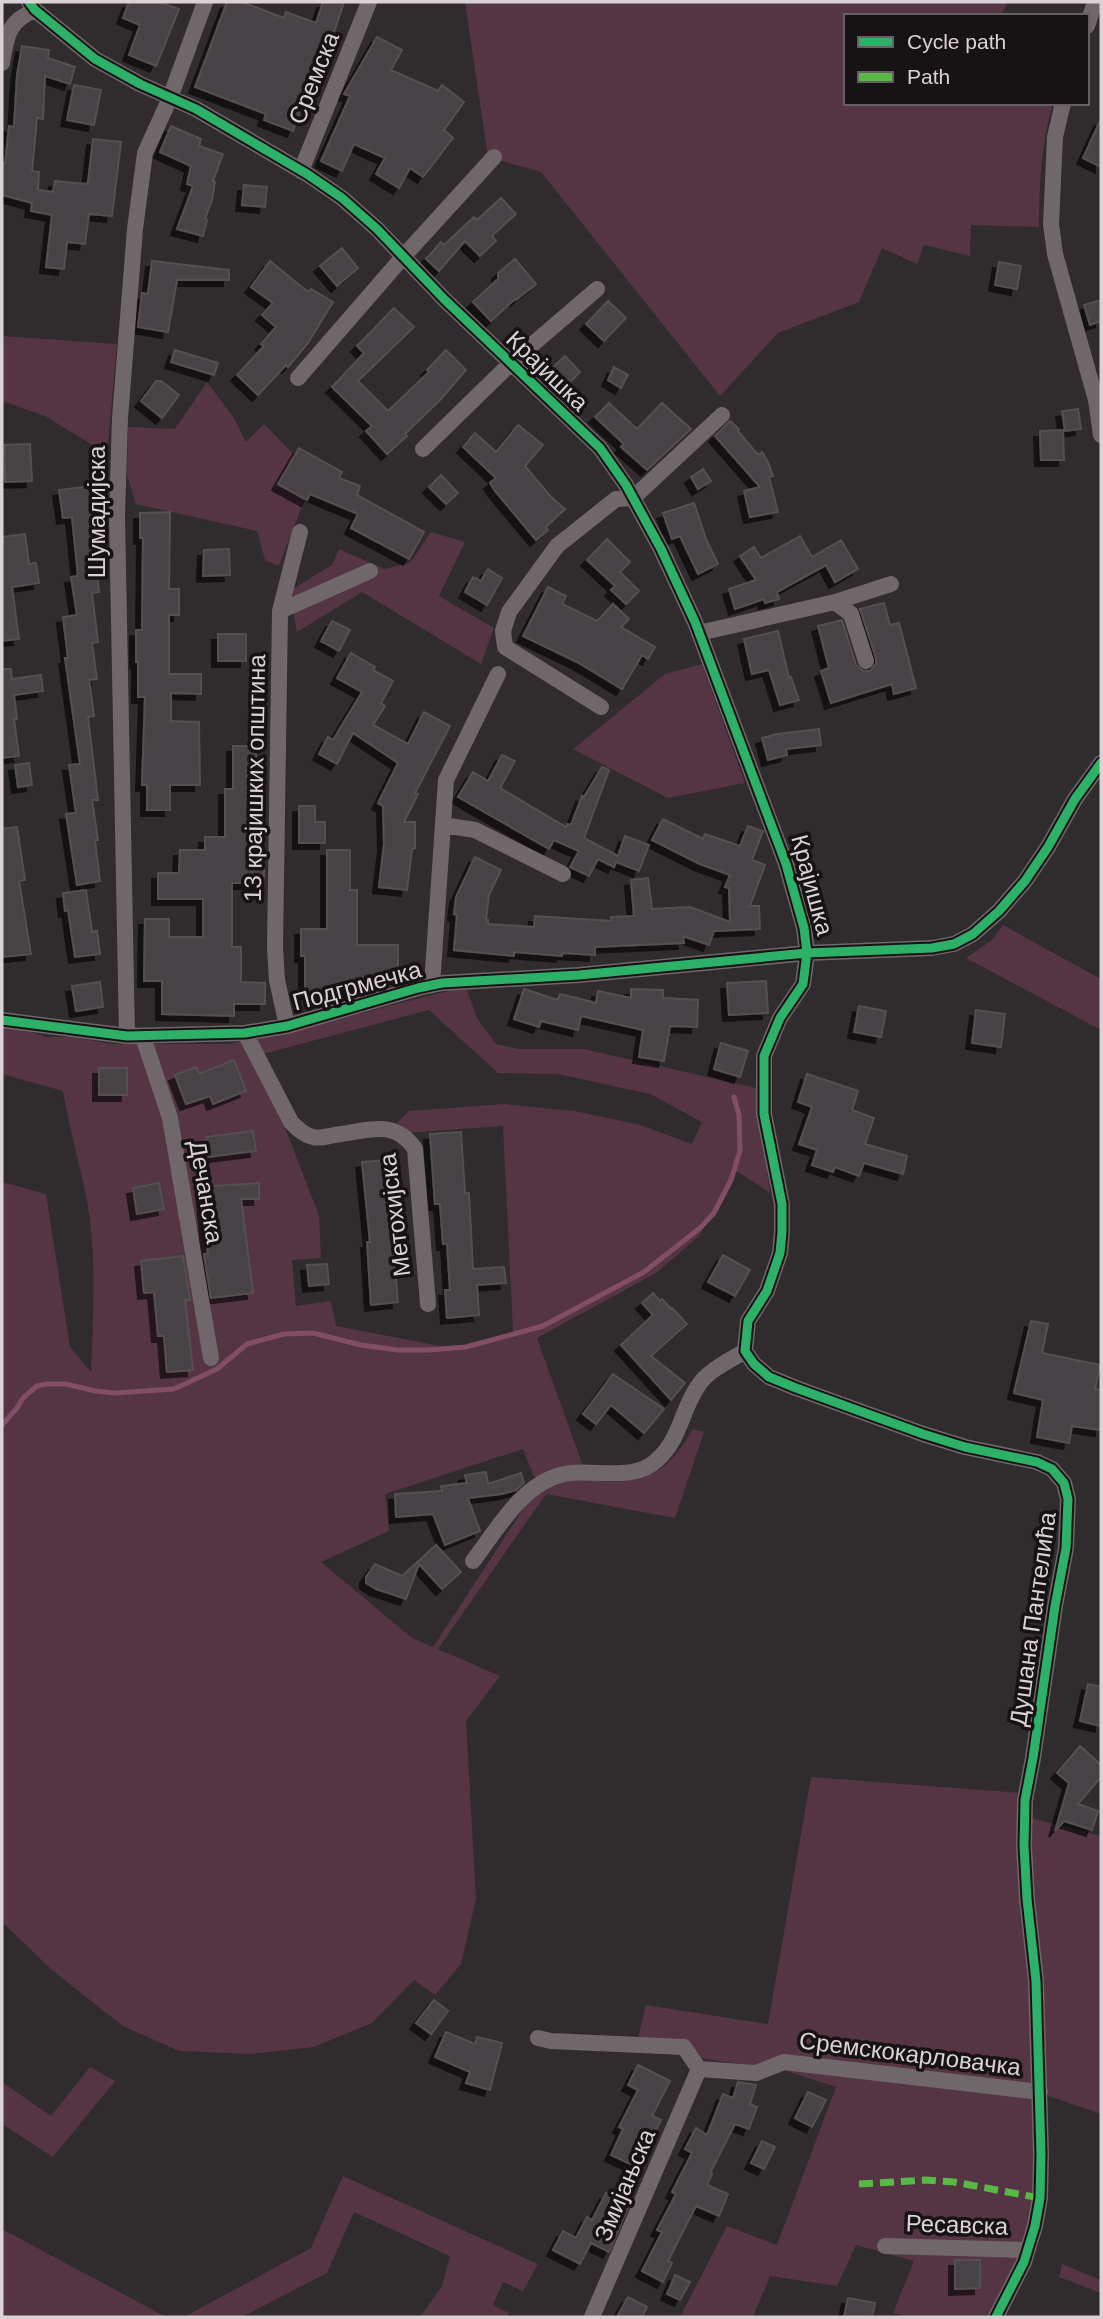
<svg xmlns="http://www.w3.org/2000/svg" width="1103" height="2319" viewBox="0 0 1103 2319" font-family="Helvetica,sans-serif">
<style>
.green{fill:#553443}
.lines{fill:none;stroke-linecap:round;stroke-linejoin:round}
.stream{stroke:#814e66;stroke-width:5}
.building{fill:#474244;stroke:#544f51;stroke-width:2;filter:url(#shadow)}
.street{stroke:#70676b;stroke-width:16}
.quiet{stroke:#58b947;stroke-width:7;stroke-dasharray:14 7;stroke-linecap:butt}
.cycleway-casing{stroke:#171214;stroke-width:13}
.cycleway{stroke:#2db169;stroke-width:9}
.labels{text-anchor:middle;stroke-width:7;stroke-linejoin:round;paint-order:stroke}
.street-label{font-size:24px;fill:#dad2d5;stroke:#171214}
</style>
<defs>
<filter id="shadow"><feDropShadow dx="-6" dy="6" stdDeviation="0" flood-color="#0009"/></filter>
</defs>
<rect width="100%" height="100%" fill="#302b2d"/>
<path class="green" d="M465,2h543l-8,14h-154v87h207c-12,41 -14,82 -14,124l-68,-2 -1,31 -46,-11 -7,19 -35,-16 -23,54 -81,31 -58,63 -179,-224 -53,-15z
M2,336l115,8 -10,110 -62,-38 -43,-15z
M207,382l27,36 12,24 18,-18 50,51 -35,91 -14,-6 -8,-29 -121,-27 -9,-29 1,-48 47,2z
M431,532l34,10 -26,54 55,32 -13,36 -119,-72 -65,40 -8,-41 43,-26 7,-16 45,20 26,-6z
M702,664l43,119 -77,15 -95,-49 92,-75z
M1003,925l98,54v51l-135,-72 26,-18z
M466,987l11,31 19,26 22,5h66l172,39 14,105 -34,-22 -37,65 -43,37 -119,65 46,128 -48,13 -12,-30 -138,45 4,37 -68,31 91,76 21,9 104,-159c13,-3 28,-9 42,-9 11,0 22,3 33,3 44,-2 60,-17 81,-53l11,3 -29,86 -129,-24 -108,155 62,27 -34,45 10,178 -15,65 -26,31 -21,-15 -42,43 -58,24 -62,7 -73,-3 -56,-25 -70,-55 -51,-49v-740l44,12 24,153 21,25c2,-56 6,-115 -4,-171 -7,-37 -18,-73 -24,-110l-61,-17v-47l10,-1 34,11h28l37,7h118l14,-3 44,92 32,82 2,43 -29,2 4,46 35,-5 5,25 115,22 62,-16 -10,-206 -97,7 -10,-9 13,-13 95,-7 71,7 65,14 52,19 10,-22 -52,-28 -92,-20 -60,-1 -69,-63 -166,44 -8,-15c71,-15 140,-36 211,-52z
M811,1777l209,16 -1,22 82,21v278l-66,-23 4,42 -12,117 -39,67h-75l-20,-4 21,-52 -58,-16 -19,41 -67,-10 -17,41h-73l47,-91 50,19 59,-158 -52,-17 -149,-21 11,-44 122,19z
M90,2067l25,14 -62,76 -51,-33v-42l49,34z
M343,2176l195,88 -15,27 -20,-9 -10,23 16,8 -2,4h-87l22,-31 8,-30 -96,-44 -27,61 -85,44h-58l127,-69z
M2,2229l164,88h-164z
M1062,2264l39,16v13l-42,-16z"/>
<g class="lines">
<path class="stream" d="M2,1425l15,-17 6,-10 14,-12 10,-2h19l29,7 20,2 59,-4 43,-20 30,-25 37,-10 29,-1 48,12 37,5h30l38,-3 77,-21 101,-54 56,-44 14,-15 17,-33 9,-29 -1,-36 -5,-18"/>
</g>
<path class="building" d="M129,2h30l20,7 -23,57 -27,-11 11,-30 -17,-7z
M227,2h15l42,16 2,-6 30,11 7,-21h21l-33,100 -7,-3 -11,32 -29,-11 2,-6 -71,-27z
M377,37l25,13 -11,20 47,21 4,-6 22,17 -20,28 9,8 -30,39 -13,-9 -11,20 -23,-14 9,-16 -31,-14 -12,27 -21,-10 29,-65 -6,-2z
M22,46l27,4 -1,8 27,9 -5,17 -25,-8 -2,43 -6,-1 -5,53 7,1 -1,18 15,2 2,-11 31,3 2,-2 5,-43 28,3 -9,74 -23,-2 -4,30 -18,-2 -3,27 -18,-2 6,-52 -21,-4 1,-8 -30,-8v-32l3,1 4,-38 5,1 3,-52z
M74,85l27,5 -7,35 -27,-5z
M1101,119v48l-18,-9z
M171,126l30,13 -2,7 24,8 -10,27 2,1 -3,18 -7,19 2,1 -4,16 -26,-7 16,-43 -6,-2 4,-18 -31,-14z
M244,185l23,2 -2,20 -23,-2z
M501,198l15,16 -24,22 4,5 -16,15 -15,-15 -26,30 -13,-12 15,-17 3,3 30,-28 3,3z
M342,248l16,20 -21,18 -17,-20z
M515,259l21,25 -20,16 -1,-1 -24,22 -18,-19 25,-23v-6z
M152,261l77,9v10h-52l-9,52 -30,-5 4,-34 6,1z
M270,261l38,31 3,-3 22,13 -25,41 -20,24 -2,-2 -28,30 -21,-20 27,-29 -3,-2 15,-17 -14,-12 11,-12 -22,-16z
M999,262l22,4 -4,23 -22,-4z
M1101,300v21l-11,4 -6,-20z
M608,301l18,17 -22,23 -18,-17z
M394,308l20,19 -56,54 30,30 41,-39 -2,-2 19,-20 20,20 -25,29 -36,35 2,2 -20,18 -21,-23 6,-5 -40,-39 32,-34 -7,-7z
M175,350l43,13 -4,12 -43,-13z
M565,356l15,16 -17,17 -16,-16z
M614,367l14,8 -7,13 -13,-8z
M156,381h5l18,14 -17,23 -21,-17z
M609,403l28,26 25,-26 29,26 -44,41 -26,-23 3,-3 -29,-27z
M1078,409l3,20 -16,2 -3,-20z
M730,421l9,8 -1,2 20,24 4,-3 6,10 5,14 -4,1 9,35 -28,5 -6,-26 16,-4 -45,-51z
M518,425l25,20 -18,21 26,31 14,12 -19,18 2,3 -12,10 -41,-49 -5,-8 6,-5 -33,-31 12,-14 21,19z
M1063,430l1,30h-23l-1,-29z
M30,444l2,37 -27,1 -1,-37z
M299,448l43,24 -3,6 21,8 -3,9 67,37 -15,27 -58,-31 7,-14 -48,-20 -3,6 -29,-16z
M703,469l8,12 -13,8 -7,-12z
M441,475l17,18 -12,11 -17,-17z
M91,486l3,28 -2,1 2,36 5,41 -7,1 6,49 -6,1 5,36 -8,1 5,36 -6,1 10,83h-6l6,40h-3l5,41 -23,4 -11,-71 10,-1 -7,-48 11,-1 -15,-106h3l-5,-41 14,-2 -6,-38 7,-1 -6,-59 -9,1 -4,-28z
M694,503l12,36 12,25 -20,10 -18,-38 -8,3 -9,-26z
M170,512l-1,77h10v26h-10v59h32v20l-30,-1v28l28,1 1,63h-30v25h-23v-25h-5l3,-88h-7v-35h-2v-32h6l1,-92h-3v-25z
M25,534l4,30 7,-1 3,20 -27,4 7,52 -17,2v-104z
M800,536l12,21 29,-17 17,29 -23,13 -9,-17 -49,27 2,7 -14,4 -1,-4 -29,10 -6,-20 27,-9 -16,-24 14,-9 7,11z
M607,539l23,23 -10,10 19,19 -13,13 -15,-14 4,-4 -28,-26z
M229,549l1,26 -27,1 1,-26z
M488,569l14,9 -15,27 -22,-13 8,-15 8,4z
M548,587l18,9 -4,8 35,17 16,-17 16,15 -8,8 34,20 -7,12 -6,-4 -20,34 -45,-27 -54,-26z
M884,603l6,22 9,-2 17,65 -22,6 -2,-10 -61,19 -10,-32 8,-3 -11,-42 24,-6 14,45 7,6h7l6,-7v-6l-16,-49z
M332,621l18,9 -11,21 -18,-10z
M778,631l11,47 2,-1 8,23 -19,5 -11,-35 -17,4 -8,-35z
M218,634h28v27h-28z
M351,653l24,14 -2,3 20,11 -12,22 4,3 -12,19 35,19 16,-32 26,14 -35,67 3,1 -14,28h11v26l-3,1 -5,41 -28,-3 5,-43 -1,-38 -5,-3 20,-40 -45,-30 -16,31 -18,-10 9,-17 5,3 29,-48 -25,-14z
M2,669h9l1,10 29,-4 2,16 -29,4 3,24h-3l5,37 -17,2z
M819,729l2,16 -35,4 1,6 -19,5 -6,-22 15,-4z
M233,746h23v27h-8l2,94h14v16h-32v64h9v35l24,1v21h-31v12l-72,-2v-33h-18l1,-62h24v18h34v-38h-45v-26h21l1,-23h25v-13h20v-48h8z
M502,755l13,6 -15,27 66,39 1,-3 4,1 11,-29 2,1 18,-30 7,3 -25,68 34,18 7,-20 24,9 -10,26 -23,-9 -2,5 -16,-8 -9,17 -19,-9 9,-16 -25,-11 -5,9 -91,-52 15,-25 15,9z
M29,763l3,22 -14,2 -3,-22z
M299,806h16v16h10v21h-26z
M663,819l40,20 2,-5 35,12 8,-20 15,5 -11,29 13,5 -15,41h9l1,23 -46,2 -5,14 -26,-9 1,7 -89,4v8l-33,-2v3l-48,-4v4l-60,-6 3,-35 -3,-1 2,-17 19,-40 26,13 -12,25 -3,25h2v4l46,3 1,-11 76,5v-4l23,-1 -3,-36 17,-2 4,31 38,-2 40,15 -1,-34 -4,-1 5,-12 -30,-11 -48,-24z
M17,827l8,53 -6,1 12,73 -29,3v-128z
M327,850h23v40h7v55h41v33h-36l-1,16 -56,-1v-37h-4v-27h26z
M86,890l6,42 5,-1 3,23 -25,3 -7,-47 -3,1 -2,-18z
M766,981l2,32 -39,2 -2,-32z
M100,982l3,25 -27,4 -4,-25z
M524,989l34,11 2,-6 36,9 2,-12 33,7v-9l32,1v8l35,2 -1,27 -27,-1 -6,35 -25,-4 4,-27 -62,-14 -3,14 -37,-9 -2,6 -25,-8z
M859,1006l27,5 -5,26 -27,-5z
M976,1010l29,4 -4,33 -29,-4z
M721,1043l27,8 -8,26 -26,-8z
M234,1060l12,31 -33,13 -3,-8 -24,8 -11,-29 21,-8 3,7z
M99,1068h28v27h-28z
M807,1074l51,17 -6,19 22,8 -9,26 42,12 -4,18 -39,-11 -5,13 -24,-9 -2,5 -21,-7 5,-15 -18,-6 13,-37 -14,-5z
M253,1131l3,20 -48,6 -2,-20z
M461,1132l4,61h4l4,76 31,-2 2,16 -29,2 2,30 -32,3 -2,-28h5l-3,-46h-4l-3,-40h-5l-5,-70z
M386,1160l12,142 -27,3 -4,-63h3l-8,-80z
M159,1183l5,26 -27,5 -4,-26z
M259,1183v16h-18l12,94 -42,5 -7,-44h4l-6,-67z
M723,1255l27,15 -15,26 -27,-14z
M183,1256l7,44h-5l8,70 -26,2 -3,-36h-6l-4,-44 -10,1 -3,-32z
M327,1264l2,20 -20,2 -2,-21z
M653,1293l7,8 2,-2 9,10 1,-1 15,16 -36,32 34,27 -14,17 -50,-55 32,-30 -11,-12z
M1031,1321l17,3 -6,29 58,12 -5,24 6,1v40l-29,-4 -3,17 -32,-6 6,-37 -29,-7z
M613,1374l51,35 -20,24 -33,-28 -15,19 -13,-10z
M486,1472l2,12 33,-11 3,10 -8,7 -14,4 -34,4 12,33 -35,14 -12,-31 -37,3 -1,-23 47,-3 -1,-5 26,-3 -2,-8z
M436,1545l25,27 -19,17 -23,-25 -13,35 -30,-10 -10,-6v-6l9,-13 27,12z
M1088,1684l13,3v39l-21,-5z
M1080,1746l21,19v12l-23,27 20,7 -6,19 -28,-9 -9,10 14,-48 -12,-10z
M434,2000l14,11 -17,23 -15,-11z
M446,2032l29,12 2,-7 25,6 -12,47 -24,-7 4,-11 -35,-15z
M638,2065l32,16 -18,35 9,4 -24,47 -26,-12 12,-26 -4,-2 19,-37 -10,-5z
M738,2082l18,3 -6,19 7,3 -8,22 -14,-5 -25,49 2,1 -5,11 21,9 -9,22 -23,-10 -28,55 4,2 -9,19 -21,-11 20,-39 -5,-2 19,-36 -4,-2 20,-39 -7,-4 11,-21 11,7 16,-41 10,4z
M808,2092l18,8 -14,27 -17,-9z
M762,2141l13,6 -11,22 -13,-6z
M606,2193l23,12 -20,47 -18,-9 -11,21 -27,-14 10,-19 13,7 11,-21 5,3z
M955,2260h25v28l-25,1z
M675,2275l15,7 -10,18 -13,-6z
M628,2297l19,10 -5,10h-25z
M848,2298l27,5 -3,14h-28z"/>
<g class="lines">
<path class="street" d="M1087,26l8,-24
M2,63c5,-27 5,-41 33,-53
M1063,103l-8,34 -4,87 4,30 41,146 5,35
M301,171l68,-169
M298,378l105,-121 91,-100
M423,449l88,-86 86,-74
M835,602l16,12 15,47
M280,611l90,-40
M699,633l136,-31 56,-18
M601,707l-96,-60 -2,-16 6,-19 48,-66 59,-47 17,-1 89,-83
M443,825l32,5 88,44
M432,985l14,-205 52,-106
M2,1020l125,16 118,-3 42,-7 131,-38 24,-5 137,-8 228,-22 -3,-25 -18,-64 -91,-242 -34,-73 -35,-64 -26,-37 -155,-148 -68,-71 -35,-31 -35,-24 -111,-65 -56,-25 -45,-25 -60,-49 -6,-8
M287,1026l-10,-46 -2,-32 5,-337 20,-79
M245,1033l46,89c7,7 13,13 22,15 7,2 15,-1 22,-2 32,-4 59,-17 80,14l13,155
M127,1036l-10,-520 3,-98 15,-189 10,-76 25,-55 35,-96
M143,1037l27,81 41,240
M473,1561c24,-31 49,-78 91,-87 28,-6 69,9 93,-14 24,-22 24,-49 41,-74 10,-16 31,-25 47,-35
M538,2038l13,3 133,6 15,22 57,4 28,-11 256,30
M885,2246l142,4
M592,2317l107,-248
M996,2317l28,-55 11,-36 5,-28 1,-44 -5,-173 -9,-82 -3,-53 1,-46 8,-42 22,-152 11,-58 2,-49 -4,-16 -12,-14 -15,-7 -72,-15 -42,-13 -127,-46 -27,-11 -15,-13 -9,-13 3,-30 19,-30 13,-38 2,-21v-28l-18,-90v-58l16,-38 23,-34 4,-31 125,-5 22,-4 19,-10 26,-23 26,-30 23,-34 27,-48 26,-36"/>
<path class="quiet" d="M859,2184l67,-4 28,2 86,16"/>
<g class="cycleway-casing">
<path id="cycleway" d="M2,1020l125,16 118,-3 42,-7 131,-38 24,-5 137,-8 228,-22 -3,-25 -18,-64 -91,-242 -34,-73 -35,-64 -26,-37 -155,-148 -68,-71 -35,-31 -35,-24 -111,-65 -56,-25 -45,-25 -60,-49 -6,-8
M996,2317l28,-55 11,-36 5,-28 1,-44 -5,-173 -9,-82 -3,-53 1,-46 8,-42 22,-152 11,-58 2,-49 -4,-16 -12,-14 -15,-7 -72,-15 -42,-13 -127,-46 -27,-11 -15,-13 -9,-13 3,-30 19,-30 13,-38 2,-21v-28l-18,-90v-58l16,-38 23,-34 4,-31 125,-5 22,-4 19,-10 26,-23 26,-30 23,-34 27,-48 26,-36"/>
</g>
<use href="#cycleway" class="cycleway"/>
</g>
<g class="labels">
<g class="street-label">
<text transform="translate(314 78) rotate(-68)" y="8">Сремска</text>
<text transform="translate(547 371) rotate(44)" y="8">Крајишка</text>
<text transform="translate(97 512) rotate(-90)" y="8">Шумадијска</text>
<text transform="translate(255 778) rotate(-89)" y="8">13 крајишких општина</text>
<text transform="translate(812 885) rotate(75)" y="8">Крајишка</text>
<text transform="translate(357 986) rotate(-15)" y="8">Подгрмечка</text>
<text transform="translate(206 1192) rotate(80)" y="8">Дечанска</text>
<text transform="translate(395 1215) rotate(-97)" y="8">Метохијска</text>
<text transform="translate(1033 1619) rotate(-82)" y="8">Душана Пантелића</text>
<text transform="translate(910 2054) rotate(7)" y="8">Сремскокарловачка</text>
<text transform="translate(625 2185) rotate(-67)" y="8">Змијањска</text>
<text transform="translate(957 2225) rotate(2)" y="8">Ресавска</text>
</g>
</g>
<rect width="1103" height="2319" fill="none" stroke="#dad2d5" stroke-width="7"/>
<rect x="844" y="14" width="245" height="91" fill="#171214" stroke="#655f61" stroke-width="2"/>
<rect x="858" y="37" width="35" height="10" fill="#2db169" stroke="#655f61" stroke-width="2"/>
<text x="907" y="49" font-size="21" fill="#dad2d5">Cycle path</text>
<rect x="858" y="72" width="35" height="10" fill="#58b947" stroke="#655f61" stroke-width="2"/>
<text x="907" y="84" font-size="21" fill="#dad2d5">Path</text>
</svg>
